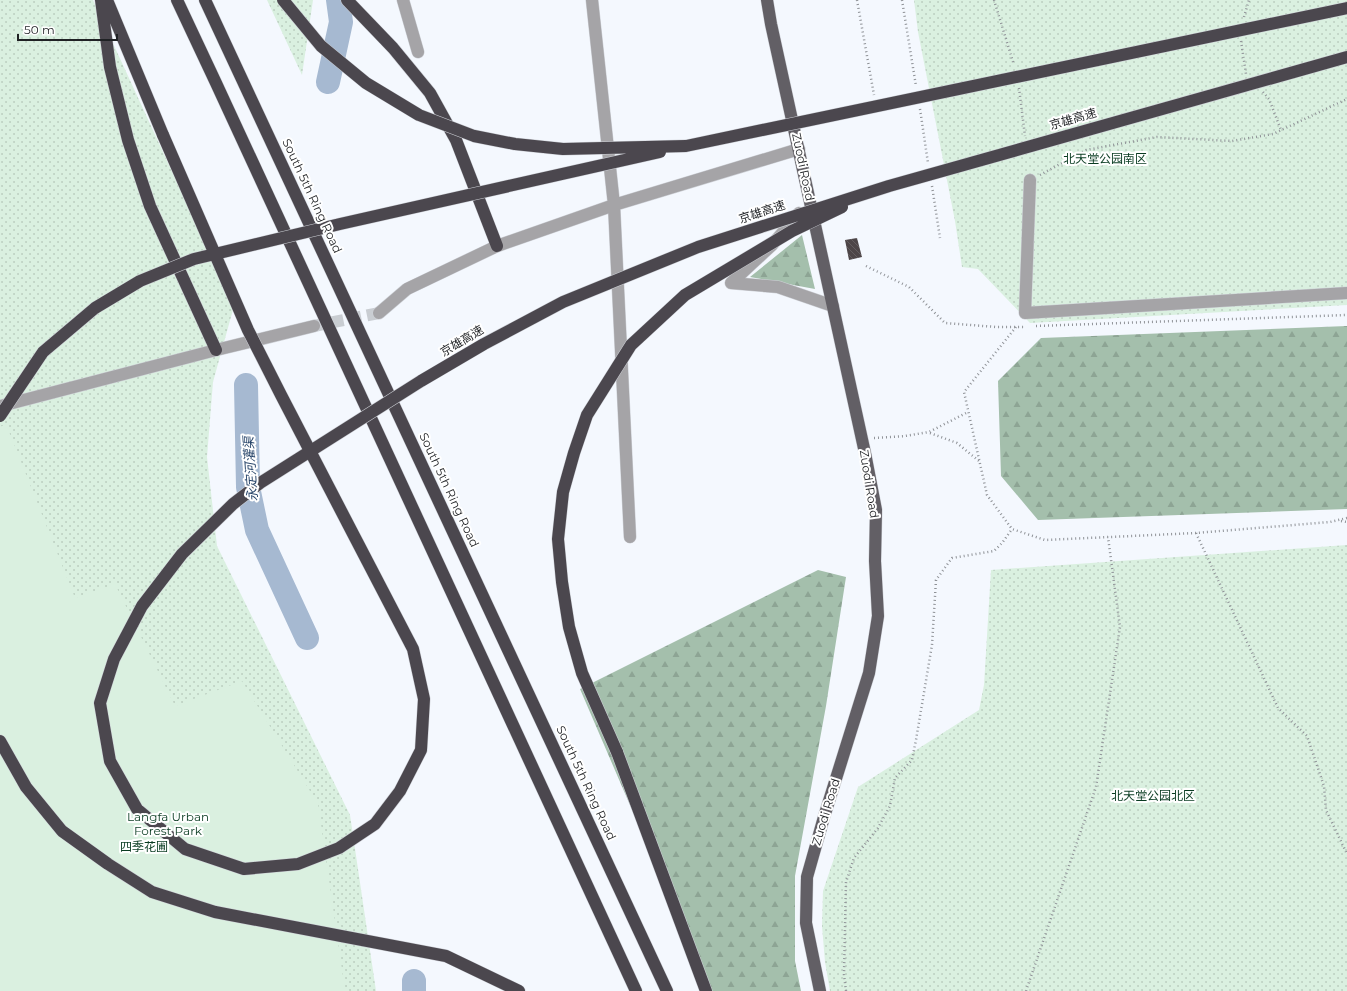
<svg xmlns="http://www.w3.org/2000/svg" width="1347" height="991" viewBox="0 0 1347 991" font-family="Montserrat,'Noto Sans SC',sans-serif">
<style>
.forest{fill:url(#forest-firs)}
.park{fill:url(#park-dots)}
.garden{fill:#daf0e0}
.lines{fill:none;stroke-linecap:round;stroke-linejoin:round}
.river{stroke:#a6b9d1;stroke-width:24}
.building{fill:url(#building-back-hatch)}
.minor-tunnel{stroke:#c9cdd2;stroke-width:12;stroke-dasharray:12 6;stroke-linecap:butt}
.minor-casing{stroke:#ced1d7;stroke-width:13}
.major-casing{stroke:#ced1d7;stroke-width:13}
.highway-casing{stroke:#ced1d7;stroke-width:13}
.path{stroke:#8f9297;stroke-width:2.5;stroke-dasharray:1 3;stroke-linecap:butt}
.minor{stroke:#a5a4a7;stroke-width:12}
.major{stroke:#625f65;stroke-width:12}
.highway{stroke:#4b474e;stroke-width:12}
.highway-bridge-casing{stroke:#ced1d7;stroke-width:13;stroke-linecap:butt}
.highway-bridge{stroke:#4b474e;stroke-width:12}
.labels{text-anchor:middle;stroke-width:4;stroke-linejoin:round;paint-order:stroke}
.street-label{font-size:12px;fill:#1f2124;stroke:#fff}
.park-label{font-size:12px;fill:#093b21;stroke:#fff}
.water-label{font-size:13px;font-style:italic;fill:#29466a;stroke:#fff}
</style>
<defs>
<pattern id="forest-firs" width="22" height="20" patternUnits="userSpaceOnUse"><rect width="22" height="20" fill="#a4bfac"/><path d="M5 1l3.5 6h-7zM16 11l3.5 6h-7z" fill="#8da494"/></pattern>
<pattern id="park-dots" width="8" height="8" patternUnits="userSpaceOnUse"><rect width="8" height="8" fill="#daf0e0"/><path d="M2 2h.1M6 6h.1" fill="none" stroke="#bbcec0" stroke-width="1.8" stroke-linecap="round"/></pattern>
<pattern id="building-back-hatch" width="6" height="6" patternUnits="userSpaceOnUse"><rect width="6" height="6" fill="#4d4547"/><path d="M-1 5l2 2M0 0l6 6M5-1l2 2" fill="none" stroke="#635d5f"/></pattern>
</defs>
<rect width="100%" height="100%" fill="#f4f8fe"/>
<path class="forest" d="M802,235l13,54 -65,-12z
M1347,326v183l-309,11 -37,-44 -3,-95 43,-43z
M818,570l28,7 -20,129 -31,170v85l6,30h-91l-130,-302z"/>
<path class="park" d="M0,0h93l141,306 -21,76 -6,75 10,89 133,269 26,176h-376z
M267,0h46l-11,75z
M914,0h433v305l-317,18 -52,-54 -16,-2 -7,-46 -37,-189z
M1347,545v446h-517l-5,-29 -3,-36 1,-35 35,-104 121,-77 5,-25 7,-115z"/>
<path class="garden" d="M6,424l69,174 40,-14 60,122 67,-25 76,123 27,187h-345v-564z"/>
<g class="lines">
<path class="river" d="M328,82l13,-60 -3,-22
M246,385l2,102 9,43 50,108
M414,981v10"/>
</g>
<path class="building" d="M857,238l5,19 -13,3 -4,-20z"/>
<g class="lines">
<path class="minor-tunnel" d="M314,326l65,-13"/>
<g class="minor-casing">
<path id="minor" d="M403,0l15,52
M592,0l22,205 16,332
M1030,180l-5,133 322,-20
M731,283l41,-38 27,-32
M731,283l47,4 55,19
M379,313l28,-24 90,-43 117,-41 185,-56
M1,406l215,-56 98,-24"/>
</g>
<g class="major-casing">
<path id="major" d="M767,0l4,24 94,429 11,57 -1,51 3,55 -9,57 -45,144 -17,60 -1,46 14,68"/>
</g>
<g class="highway-casing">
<path id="highway" d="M101,0l9,67 18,73 22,66 66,144
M107,0l56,135
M177,0l39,83 420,908
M205,0l462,991
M347,0l46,48 37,45 26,47 41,106
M0,741l26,46 36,44 46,33 44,28 63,20 231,44 73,35
M617,752l89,239"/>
</g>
<path class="path" d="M857,0l17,95
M902,0l14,86
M994,0l20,65
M1244,17l5,-17
M1241,41l5,33
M1019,88l6,48
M1263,92l6,7 12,31
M920,109l8,54
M1040,175l46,-25 71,-13 75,4 41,-7 74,-35
M932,186l8,52
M866,266l43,21 36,36 51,4h29
M1036,326l311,-11
M1016,327l-52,65 23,103 25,34 33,11 151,-7
M930,433l27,10 22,18
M874,438l31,-2 24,-4 39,-20
M1347,518l-17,4 -134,11 82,175 29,28 17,50 2,24 21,44
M1341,521l6,1
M846,991l-2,-16 2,-93 8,-24 24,-30 12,-22 5,-28 17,-18 4,-20 16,-95 4,-65 16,-22 42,-7 8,-8 10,-14
M1026,991l70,-204 24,-160 -12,-90"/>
<use href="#minor" class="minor"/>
<use href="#major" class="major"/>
<use href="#highway" class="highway"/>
<g class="highway-bridge-casing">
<path id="highway-bridge" d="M283,0l38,46 45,37 53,32 55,21 41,8 48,5 123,-3 661,-138
M163,135l85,195 33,65 69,133 63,121 11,50 -3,51 -21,41 -25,33 -36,24 -41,16 -54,5 -59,-20 -48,-40 -27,-48 -10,-58 14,-44 28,-53 40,-52 51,-50 27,-21 161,-102 63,-37 79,-42 135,-55 191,-61 458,-129
M0,416l43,-64 52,-44 45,-27 54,-22 146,-35 320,-72
M617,752l-35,-79 -13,-46 -7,-45 -4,-43 5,-47 11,-39 13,-38 44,-70 54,-50 107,-64 50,-24"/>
</g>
<use href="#highway-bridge" class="highway-bridge"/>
</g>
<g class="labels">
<g class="street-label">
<text transform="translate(1073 119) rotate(-16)" y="4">京雄高速</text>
<text transform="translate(803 167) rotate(78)" y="4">Zuodi Road</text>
<text transform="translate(312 196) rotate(65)" y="4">South 5th Ring Road</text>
<text transform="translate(762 212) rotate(-18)" y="4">京雄高速</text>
<text transform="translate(462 341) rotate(-31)" y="4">京雄高速</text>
<text transform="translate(869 484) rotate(81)" y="4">Zuodi Road</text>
<text transform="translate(449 490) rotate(65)" y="4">South 5th Ring Road</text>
<text transform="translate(586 783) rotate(65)" y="4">South 5th Ring Road</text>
<text transform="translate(826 812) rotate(-73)" y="4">Zuodi Road</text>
</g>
<g class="park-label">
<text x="1105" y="163">北天堂公园南区</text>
<text x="1153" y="800">北天堂公园北区</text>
<text x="168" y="821">Langfa Urban<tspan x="168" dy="14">Forest Park</tspan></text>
<text x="144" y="851">四季花圃</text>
</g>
<g class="water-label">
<text transform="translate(250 469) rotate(-94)" y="5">永定河灌渠</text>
</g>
</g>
<path d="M18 34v6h99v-6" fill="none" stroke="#1f2124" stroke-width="2"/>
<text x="24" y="34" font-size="12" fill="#1f2124" stroke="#ffffff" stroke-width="3" paint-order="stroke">50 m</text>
</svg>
